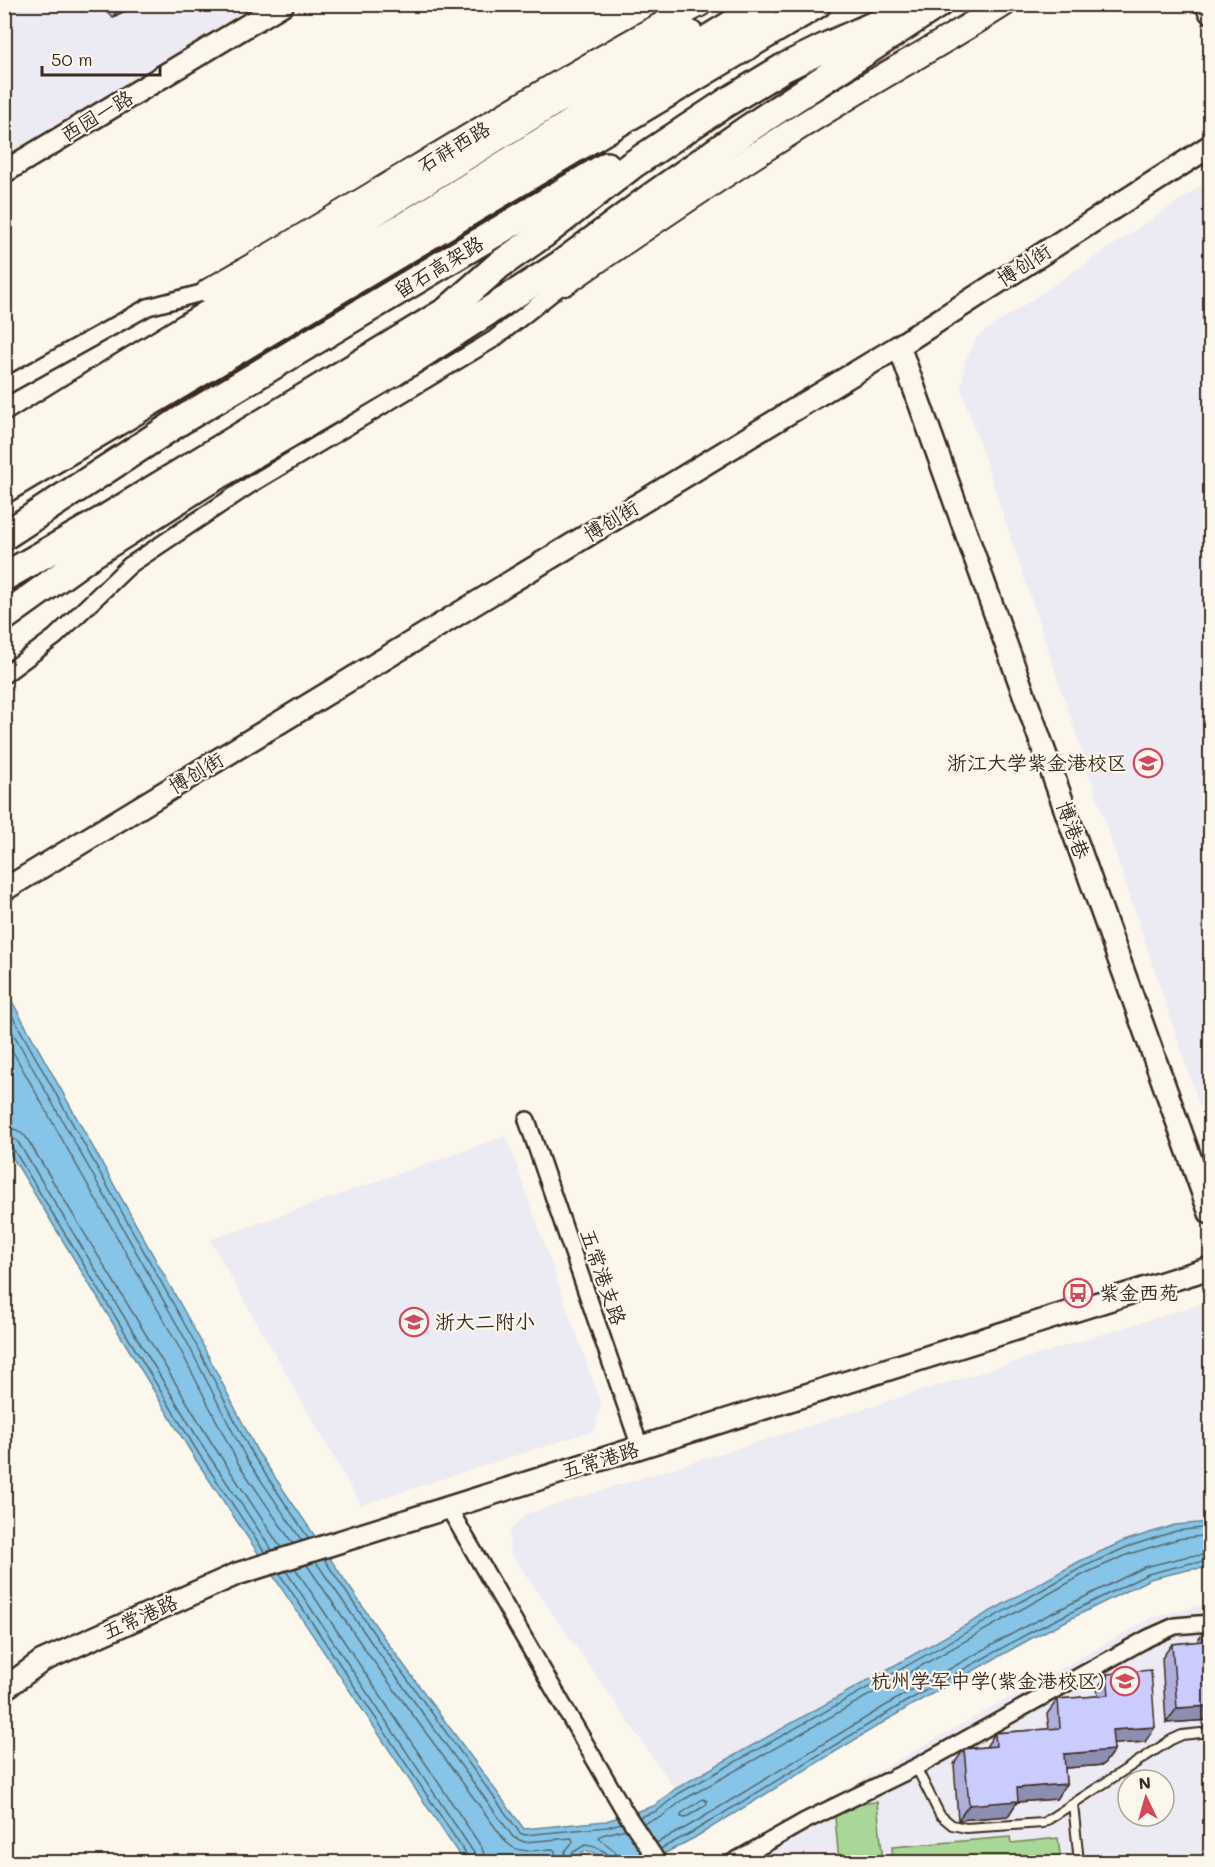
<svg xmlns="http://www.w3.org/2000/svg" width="1215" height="1867" viewBox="0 0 1215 1867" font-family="Mali,'LXGW WenKai TC',sans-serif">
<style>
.built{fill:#eceaf2;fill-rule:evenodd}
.green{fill:#a8d797;stroke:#72805a;stroke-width:1.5}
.water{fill:#86c5e7;stroke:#688797;stroke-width:1.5}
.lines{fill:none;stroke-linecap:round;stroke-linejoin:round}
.shore{stroke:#59686e;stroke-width:1.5}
.lane-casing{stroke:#3b2a1e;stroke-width:12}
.street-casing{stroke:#3b2a1e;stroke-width:20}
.secondary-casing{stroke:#3b2a1e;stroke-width:26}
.primary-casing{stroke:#3b2a1e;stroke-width:28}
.highway-casing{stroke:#3b2a1e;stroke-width:32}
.lane{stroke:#fbf7ec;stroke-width:8}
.street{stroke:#fbf7ec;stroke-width:15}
.secondary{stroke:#fbf7ec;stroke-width:21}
.primary{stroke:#fbf7ec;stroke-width:24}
.highway{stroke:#fbf7ec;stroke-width:27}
.wall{fill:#aeafdb;stroke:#3b2a1e;stroke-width:1.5}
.shaded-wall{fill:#8d8fb2;stroke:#3b2a1e;stroke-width:1.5}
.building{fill:#caccff;stroke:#3b2a1e;stroke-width:1.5}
.labels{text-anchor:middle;stroke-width:4.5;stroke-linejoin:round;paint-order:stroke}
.street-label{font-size:20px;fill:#3b2a1e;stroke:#fbf7ec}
.poi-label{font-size:20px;fill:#3b2a1e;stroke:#fbf7ec;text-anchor:end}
</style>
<rect width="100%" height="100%" fill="#fbf7ec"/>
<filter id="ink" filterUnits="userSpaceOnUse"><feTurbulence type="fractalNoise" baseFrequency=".0167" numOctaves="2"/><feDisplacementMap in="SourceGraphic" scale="12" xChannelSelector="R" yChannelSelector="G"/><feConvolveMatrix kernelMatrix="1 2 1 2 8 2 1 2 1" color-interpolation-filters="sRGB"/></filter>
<g filter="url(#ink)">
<path class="built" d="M4,5h242l-14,18 -227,133z
M1210,180v957l-249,-749 4,-26 13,-26z
M506,1136l95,268 -6,26 -234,75 -151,-265z
M1210,1301v221l-35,3 -51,16 -44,20 -405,228 -165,-237 -1,-21 17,-17z
M1210,1605v257h-494l435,-244 46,-12zM1128,1780h36v36h-36z"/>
<path class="green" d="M877,1802l6,60h-44l-4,-45 19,-13z
M1010,1837l1,6 47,-5 3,24h-168l-1,-15z"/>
<path class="water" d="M4,987l195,351 58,113 127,187 140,191 82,-8 48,-15 21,-17 405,-228 44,-20 51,-16 35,-3v46l-18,1 -42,10 -118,59 -122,68 -216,132 -46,24h-39l-16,-10 -9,-1 -7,6v5h-113l-270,-405 -189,-312z"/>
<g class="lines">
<path class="shore" d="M4,1001l190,340 58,113 57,85
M4,1017l184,327 58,114 56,83
M4,1036l176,313 58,114 55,81
M4,1127l13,3 9,7 187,308 68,103
M4,1136l9,2 5,4 187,308 67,100
M4,1144h5l3,3 187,307 66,99
M324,1559l55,82 141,192 5,2 82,-8 14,-4
M316,1562l57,83 140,192 11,5 48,-4 1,4 -8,9 -1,11
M307,1565l59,86 140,191c14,14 30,7 47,7l2,2v11
M295,1568l187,280 4,14
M286,1571l188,282 2,9
M279,1573l189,284 1,5
M703,1799l4,2 -1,4 -21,13 -4,-1 1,-4z
M639,1817l18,-6 21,-17 405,-227 44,-20 49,-16 34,-4
M643,1823l18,-6 22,-17 403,-227 43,-19 49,-15 32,-4
M656,1843l31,-16 216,-132 123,-69 119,-59 44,-11 21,-1
M660,1849l31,-16 216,-132 122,-68 119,-59 43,-11 19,-1
M571,1862l1,-9 13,-8c10,1 25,6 26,17
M619,1862l-4,-11 -14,-11 -2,-3 3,-2 24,-6"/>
<g class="lane-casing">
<path id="lane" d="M916,1767l24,48 12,10 14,3 77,-5 128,-83 11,-5 28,-3
M1073,1804l6,58"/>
</g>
<g class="street-casing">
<path id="street" d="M4,387l144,-80 61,-16
M4,675l51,-38 75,-72 120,-80 244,-146 71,-56
M527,1120l113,327
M448,1507l177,305 33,50
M733,1862l72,-41 111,-54 232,-129 27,-12 35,-3"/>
</g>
<g class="secondary-casing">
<path id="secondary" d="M1206,4l4,8
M4,172l279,-168
M899,346l311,867
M7,888l892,-542 311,-200
M4,1689l38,-28 195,-87 973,-306"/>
</g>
<g class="primary-casing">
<path id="primary" d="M565,283c92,-64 186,-127 282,-185 52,-32 106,-61 157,-94
M209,291c165,-94 324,-198 491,-287"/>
</g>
<g class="highway-casing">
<path id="highway" d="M4,441l96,-60 450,-277 68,-37 71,-33
M4,468l49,-38 355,-206 357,-220
M4,489l813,-485
M4,536l176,-115 427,-255
M4,577l96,-55 347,-211 52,-46 43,-30 90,-70 95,-63 56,-34 47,-23 56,-25 14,-9
M4,617l85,-61 115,-73 190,-111 166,-107 90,-67 98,-69 190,-125"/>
</g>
<use href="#lane" class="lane"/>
<use href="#street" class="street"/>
<use href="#secondary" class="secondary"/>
<use href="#primary" class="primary"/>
<use href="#highway" class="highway"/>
</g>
<path class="wall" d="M94,4h44l-25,13z
M1203,1633l7,87 -44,3 -4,-65 10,-14 25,-2z
M1107,1674l38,68 -32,2 1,6 -11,15 -38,3 1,16 -10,15 -39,3 -9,14 -50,4 -4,-56 10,-15 22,-2 9,-14 54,-4 -2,-15 11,-15 40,-3 -1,-7z"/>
<path class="shaded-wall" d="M121,4h17l-25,13z
M1210,1706v14l-44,3 11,-15z
M1155,1727l-10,15 -43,3 10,-15z
M1114,1750l-11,15 -50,4 11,-15z
M1066,1784l-10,15 -39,3 -9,14 -50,4 11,-15 48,-17z"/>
<path class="building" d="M4,76l5,8 -5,3z
M1203,1633h7v73l-33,2 -5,-64 31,-3z
M1151,1670l4,57 -43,3 2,20 -50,4 2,30 -49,4 1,13 -49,4 -5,-56 32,-3 -1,-13 65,-5 -2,-29 51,-4 -2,-21z"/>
</g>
<defs>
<g id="university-ring" transform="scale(1.5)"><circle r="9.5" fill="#fbf7ec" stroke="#d1495b" stroke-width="1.5"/><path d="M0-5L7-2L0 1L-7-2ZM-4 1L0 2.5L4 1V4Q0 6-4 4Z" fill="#d1495b"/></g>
<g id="bus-ring" transform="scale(1.5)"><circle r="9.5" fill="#fbf7ec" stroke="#d1495b" stroke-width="1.5"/><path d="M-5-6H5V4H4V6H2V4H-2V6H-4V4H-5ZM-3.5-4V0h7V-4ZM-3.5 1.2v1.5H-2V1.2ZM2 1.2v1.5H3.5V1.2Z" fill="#d1495b"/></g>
<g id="school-ring" transform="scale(1.5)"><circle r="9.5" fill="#fbf7ec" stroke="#d1495b" stroke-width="1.5"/><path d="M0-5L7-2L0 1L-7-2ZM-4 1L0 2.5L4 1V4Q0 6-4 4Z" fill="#d1495b"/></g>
</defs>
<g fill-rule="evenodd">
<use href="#university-ring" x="1148" y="763"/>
<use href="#bus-ring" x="1078" y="1293"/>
<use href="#school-ring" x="414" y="1322"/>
<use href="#school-ring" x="1125" y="1681"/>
</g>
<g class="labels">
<g class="street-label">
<text transform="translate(97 116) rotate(-31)" y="7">西园一路</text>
<text transform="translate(454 147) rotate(-31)" y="7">石祥西路</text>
<text transform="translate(1024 265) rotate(-33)" y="7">博创街</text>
<text transform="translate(439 267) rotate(-31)" y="7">留石高架路</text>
<text transform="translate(611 521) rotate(-31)" y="7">博创街</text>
<text transform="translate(196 773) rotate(-31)" y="7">博创街</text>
<text transform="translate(1073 830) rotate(70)" y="7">博港巷</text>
<text transform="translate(603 1277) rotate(71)" y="7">五常港支路</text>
<text transform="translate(600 1460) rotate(-17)" y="7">五常港路</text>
<text transform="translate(140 1617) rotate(-24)" y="7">五常港路</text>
</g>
<g class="poi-label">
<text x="1127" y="770">浙江大学紫金港校区</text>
<text x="1099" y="1300" text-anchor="start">紫金西苑</text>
<text x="435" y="1329" text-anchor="start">浙大二附小</text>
<text x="1104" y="1688">杭州学军中学(紫金港校区)</text>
</g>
</g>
<rect width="1215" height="1867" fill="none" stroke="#fbf7ec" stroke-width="24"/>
<rect x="12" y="12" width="1191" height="1843" fill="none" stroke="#3b2a1e" stroke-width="2" filter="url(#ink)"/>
<g transform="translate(1146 1798) rotate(355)"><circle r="28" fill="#fbf7ec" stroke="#aea59a" stroke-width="1.5"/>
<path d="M0-4.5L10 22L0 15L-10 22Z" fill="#d1495b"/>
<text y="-9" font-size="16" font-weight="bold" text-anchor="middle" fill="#3b2a1e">N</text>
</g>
<path d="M42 66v9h118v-9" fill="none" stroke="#3b2a1e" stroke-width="3"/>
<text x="51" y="66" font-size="18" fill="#3b2a1e" stroke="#fbf7ec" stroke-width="4.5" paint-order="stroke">50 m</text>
</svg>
